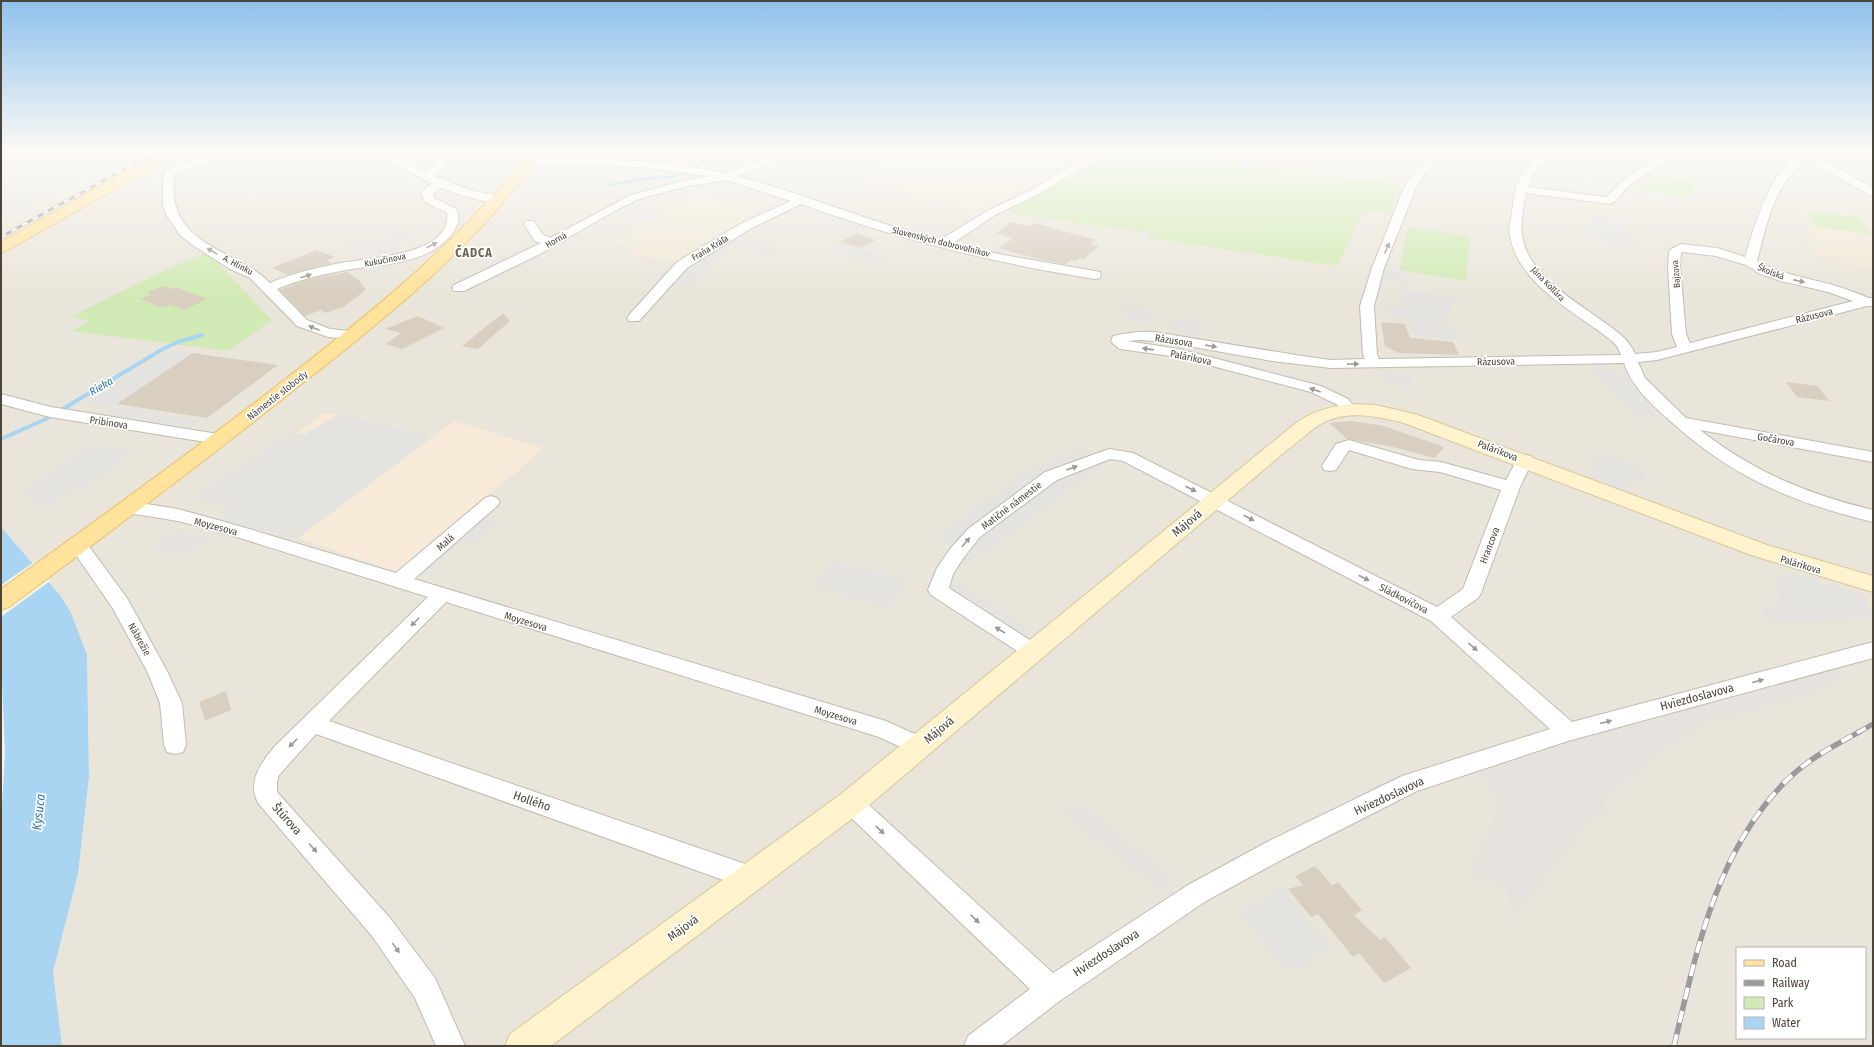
<svg xmlns="http://www.w3.org/2000/svg" width="1874" height="1047" viewBox="0 0 1874 1047" font-family="'Fira Sans Condensed',sans-serif">
<style>
.residential{fill:#eae5da;fill-rule:evenodd}
.commercial{fill:#f7ead8}
.industrial{fill:#e6e2dd}
.education{fill:#efe8d6}
.green{fill:#d2eab5}
.parking{fill:#e5e3e0}
.water{fill:#a9d4f2}
.pier{fill:#f6f3ec}
.lines{fill:none;stroke-linecap:round;stroke-linejoin:round}
.stream-far1{stroke:#a9d4f2;stroke-width:3}
.stream{stroke:#a9d4f2;stroke-width:4}
.building{fill:#d8cfc1}
.street-casing{stroke:#c2bbae;stroke-width:2}
.secondary-casing{stroke:#d6c79b;stroke-width:2}
.primary-casing{stroke:#e6c16a;stroke-width:2}
.street{fill:#fff;fill-rule:evenodd}
.secondary{fill:#fff3cd;fill-rule:evenodd}
.primary{fill:#ffe39c;fill-rule:evenodd}
.rail-far2-casing{stroke:#9a9a9a;stroke-width:3}
.rail-far1-casing{stroke:#9a9a9a;stroke-width:5}
.rail-casing{stroke:#9a9a9a;stroke-width:5.5}
.rail-far2{stroke:#fff;stroke-width:2;stroke-dasharray:6;stroke-linecap:butt}
.rail-far1{stroke:#fff;stroke-width:3.5;stroke-dasharray:10;stroke-linecap:butt}
.rail{stroke:#fff;stroke-width:4;stroke-dasharray:12;stroke-linecap:butt}
.oneway{fill:#9c9892}
.labels{text-anchor:middle;stroke-width:3.5;stroke-linejoin:round;paint-order:stroke}
.far-street-label{font-size:9px;fill:#4b4439;stroke:#fff}
.street-label{font-size:10px;fill:#4b4439;stroke:#fff}
.water-label{font-size:11px;font-style:italic;fill:#2e7ab2;stroke:#fff}
.far-district-label{font-size:12px;font-weight:bold;letter-spacing:1px;fill:#6e6250;stroke:#fff}
.near-street-label{font-size:12px;fill:#4b4439;stroke:#fff}
.near-water-label{font-size:13px;font-style:italic;fill:#2e7ab2;stroke:#fff}
</style>
<rect width="100%" height="100%" fill="#f6f3ec"/>
<path class="residential" d="M142,150h1325l18,4 46,-4h342v896h-1811l-9,-74 25,-98 11,-97 -2,-122 -27,-60 -59,-68v-304zM1737,948h128v90h-128z"/>
<path class="commercial" d="M324,413l36,5 74,18 20,-15 89,27 -24,21 2,1 -4,3h-2l-101,83 -14,17 -108,-37 -3,-96z"/>
<path class="industrial" d="M1,150h141l-141,73z
M1841,665l-3,15 -11,8 -34,11 -84,23 -39,24 -29,22 -29,25 -10,12 6,6 -11,7 -2,-2 -83,103 -5,-30 -34,-13 1,-17 17,-32 9,-30 -21,-23 8,-3 -2,-7z
M1078,802l43,34 54,44 -12,13 -98,-78z"/>
<path class="education" d="M889,150h200l-24,15 -81,45 -9,3 -114,-33 8,-15 13,-5z
M696,197l64,17 -82,48 -49,-8 6,-5 -20,-7 33,-21z
M1801,209l72,9v51l-27,-5 -7,-6 -21,-2 -12,-15 6,-8z"/>
<path class="green" d="M913,150h57l2,3 -54,5z
M1108,150h99l37,5 -3,11 158,18 -8,30 -11,-2 -18,1 -24,53 -189,-28 2,-5 -142,-20 5,-8c31,-16 70,-29 94,-55z
M1467,150h64l-46,4z
M1649,174l44,8v16l-53,-8z
M1806,211l53,6 12,17 -54,-7z
M1407,227l63,9 -4,45 -66,-11z
M208,253l64,67 -44,31 -157,-20 18,-10 -17,-5 103,-51z"/>
<path class="parking" d="M168,164l8,5 -12,9h-20z
M1552,166l43,6 1,6 -44,-7z
M1544,196l29,5v5l-29,-4z
M801,200l68,24 -12,7 -71,-24z
M635,202h1l31,9 -19,10 -36,-8z
M1592,216l28,5 1,10 13,2 2,12 -52,-7 -2,-13 11,1z
M530,224l21,19 7,3 -30,17 -48,22 -7,-3 19,-9 -11,-4 50,-24 1,-4 -5,-5 -4,-11z
M405,230l12,5 -28,12 24,10 -45,18 -20,-11 40,-17 -14,-5 -22,9 -4,-2 19,-9 4,1 6,-2 5,2z
M727,233l49,15 -8,10 -13,-3 4,-7 -28,-3 -9,11 -5,3 -23,28 -46,-6 24,-20 6,1z
M841,243l48,15 -13,8 -48,-16z
M1381,267l28,5 -6,12 -6,-1v-2l-13,-2 -2,5z
M1403,289l52,10 -11,25 -58,-8v-10l9,2 1,-2h4z
M1118,305l37,5 -4,14 -23,-4z
M1172,317l29,5 -3,13 -31,-5z
M1409,320l41,6 10,14 -45,-4z
M1127,341l45,6 62,13 72,20 1,5 -174,-40z
M174,350l19,3 -82,55 89,13 -17,13 -90,-14 17,-12 -26,-4 76,-48z
M1588,364h19l9,10h9l3,2 30,32h-9l9,9h-22z
M1383,372l28,3v14l-30,-9z
M340,414l94,22 -136,102 -83,-18 17,-13 -22,-6 -21,-2 38,-23 65,-44 13,2z
M90,446l41,7 -50,37 -9,-1 -27,19 -22,-17z
M1083,448l26,13 -159,116 82,55 -12,10 -82,-52 19,-37 -19,-18 85,-61z
M1591,451l46,13 9,13 -4,6 -9,-3 -7,11 -37,-14 9,-16 -10,-4z
M490,495l1,7 16,-2 -19,18 10,4 -22,21 -11,-3 -39,36 -29,-4z
M175,530l33,8 -21,17 -33,-9z
M831,561l76,19 -18,28 -75,-21z
M1786,572l80,24v7l7,16 -104,3 -8,-15 13,3 -3,-8 12,3 -10,-26 13,2z
M1282,888l49,61 -25,11 7,9 -31,-3 -42,-54z"/>
<path class="water" d="M1,527l59,68 11,18 16,42 2,122 -11,97 -25,98 9,74h-61v-223l4,-70 -4,-99z"/>
<path class="pier" d="M34,562l16,19 -49,36v-32z"/>
<g class="lines">
<path class="stream-far1" d="M608,185l43,-7 22,-1 18,-7 27,-20"/>
<path class="stream" d="M1,439l45,-20 117,-70 15,-7 24,-7"/>
</g>
<path class="building" d="M1012,222l17,4 5,-3 62,17 -6,4 9,2 -15,13 -4,-1 -5,3 -4,-1 -6,4 -24,-4 -42,-12 14,-10 -17,-5z
M856,233l20,7 -14,8 -21,-6z
M316,250l19,7 -9,3 6,3 -44,12 -16,-7z
M347,272l12,8 7,10 -23,17 -18,6 -4,-3 -16,6 -25,-26 26,-10z
M165,286l7,3 4,-2 31,12 -23,11 -14,-5 -7,3 -23,-9 10,-4 -2,-4z
M503,313l7,8 -32,28 -16,-3z
M418,316l26,12 -42,21 -16,-5 15,-11 -16,-4z
M1381,322l24,2 5,14 43,4 6,13 -60,-2 -14,-7z
M193,353l85,12 -71,53 -90,-14z
M1786,382l32,4 11,15 -32,-4z
M1351,421l33,5 60,21 -9,11 -42,-11 -46,-8 -18,-16z
M226,691l5,19 -26,11 -6,-19z
M1315,866l17,19 6,-3 24,28 -8,5 26,25 5,-3 26,31 -27,15 -25,-30 -6,4 -35,-43 -7,3 -23,-28 15,-4 -8,-9z"/>
<g class="lines">
<g class="street-casing">
<path id="street" d="M222,150h15l-1,2 -61,22c-3,6 -1,15 -1,21 3,51 67,58 96,88 19,-9 44,-14 65,-19 28,-6 117,-7 112,-51l-22,-11 -4,-8 7,-8 4,-2 -61,-32 -1,-2h12l44,22 11,-12 6,-10h10l-7,13 -12,13 36,14 29,6 6,3c-8,10 -53,-7 -64,-11l-8,6 1,4 22,11c5,6 2,16 -2,22 -25,37 -80,32 -118,41 -20,4 -41,9 -59,17l30,31 23,9 28,3 2,3 -2,3 -5,1 -25,-2 -31,-11 -47,-48 -20,-9 -39,-25 -11,-9 -13,-19 -4,-11v-28l3,-7z
M665,150h13c-6,8 -34,15 -41,7l1,-2 21,-2z
M782,150h13l-23,13 -35,13c69,18 134,47 203,64l47,-29 44,-21 65,-40h11l-5,6 -24,15 -39,23 -44,21 -43,29 57,12 86,15 5,1 1,3 -1,3 -5,1c-101,-16 -198,-40 -294,-75l-51,25 -63,39 -48,53h-10l-2,-3 2,-3 48,-53 65,-39 49,-22 -65,-21 -38,6 -49,13 -23,11 -76,44 -76,37h-10l-2,-3 2,-3 87,-42 -6,-2 -11,-17 2,-3h8l9,14 7,3 81,-43 56,-15 22,-4 -72,-9 -108,-3 -4,-1 -1,-2 1,-2 47,-1 65,3 43,4 45,8 39,-14z
M1212,150h31l27,3 7,-3h14l-1,2 -19,7 -54,-6z
M1435,150h10l-22,26 -8,14 -31,78 -10,38 3,49 2,4 242,-4 -4,-9 -5,-5c-36,-29 -93,-55 -102,-105 -2,-8 1,-16 2,-24 2,-14 2,-25 10,-37 8,-15 24,-27 41,-25l-24,17 -7,8 -4,12 78,10 14,-14 29,-20 13,-13h10c-11,18 -29,24 -45,38 -6,6 -10,14 -18,16l-83,-11c-2,13 -6,30 -4,43 7,39 49,62 79,84 14,10 27,18 34,34l22,-2 20,-5 -5,-13 -4,-67 1,-15 2,-3 10,-5 36,4 28,9c11,-35 29,-107 74,-107l-5,5 59,33v8l-4,-1 -62,-35c-33,24 -40,63 -50,101 25,14 52,17 79,25 11,3 22,8 33,12h4v8h-6l-210,54 -19,2 7,16 41,40 187,34v10l-173,-32c54,42 107,64 173,80v12c-83,-20 -143,-46 -206,-104 -17,-15 -36,-33 -43,-55l-293,5 -59,-7 -106,-19 -24,-2 -15,1 52,8 142,37 27,13 8,10 -2,3 -6,2 -6,-2 -4,-7 -27,-13 -133,-35 -58,-8 -9,-7 2,-6c14,-3 27,-5 41,-4l148,24 29,4 34,-1 -2,-4 -3,-49 12,-38 31,-78 11,-17zM1683,252l33,4 30,9 14,9 21,7 47,11 25,9 -163,42 -4,-9 -6,-67 1,-14z
M1838,150l35,1v6l-30,-4z
M1,394l50,13 167,27 6,2 2,3 -2,3 -6,2 -168,-27 -49,-13z
M1349,440l70,20 22,2 65,18 13,-24 6,-1 6,1 2,4 -13,27 -39,106 -3,5 -27,19 121,105 301,-80v16l-305,83 -151,50 -132,67 -79,43 -145,99 -60,46h-37l4,-10 62,-47 -187,-179 -4,-7 4,-7 8,-3 8,3 194,177 135,-88 79,-43 135,-66 148,-47 -119,-108 -308,-160 -13,-2 -53,21 -77,57 -16,20 -11,17 -4,14 90,58 3,5 -3,5 -7,3 -7,-3 -94,-61 -3,-5 9,-22 13,-19 18,-20 77,-57 64,-23 24,4 304,154 26,-18 38,-99 -61,-18 -28,-3 -63,-19 -13,20 -6,1 -6,-1 -2,-4 14,-22z
M491,496l6,2 3,4 -3,4 -83,73 472,142 42,19 3,7 -3,7 -8,2 -41,-19 -433,-135 -117,119 422,145 9,4 4,8 -4,8 -9,4 -435,-156 -37,41 -2,7v10l113,126 45,60 30,68h-29l-21,-48 -43,-62 -114,-133c-11,-22 3,-40 17,-57l153,-149 -201,-63 -49,-13 -50,-8 -6,-2 -3,-4 3,-4 6,-2 50,8 61,17 157,47 89,-75z
M78,539l7,2 42,57 40,73 15,32 4,42 -3,7 -8,2 -8,-2 -3,-7 -4,-42 -13,-32 -35,-64 -43,-62 2,-4z"/>
</g>
<g class="secondary-casing">
<path id="secondary" d="M1352,404l24,1 42,10 349,130 106,31v16l-122,-37 -347,-132c-27,-7 -59,-14 -85,2 -11,7 -21,17 -32,25l-426,362 -310,234h-46l5,-12 331,-240 455,-371c17,-12 35,-17 56,-19z"/>
</g>
<g class="primary-casing">
<path id="primary" d="M165,150h15l-1,3 -173,98 -5,2v-11z
M532,150h12c-66,95 -159,169 -250,240 -93,74 -189,146 -285,217l-8,3v-21c88,-63 175,-126 260,-191 100,-77 192,-149 271,-248z"/>
</g>
<use href="#street" class="street"/>
<use href="#secondary" class="secondary"/>
<use href="#primary" class="primary"/>
<g class="rail-far2-casing">
<path id="rail-far2" d="M1,237l158,-87"/>
</g>
<g class="rail-far1-casing">
<path id="rail-far1" d="M1857,733l16,-9"/>
</g>
<g class="rail-casing">
<path id="rail" d="M1674,1046c22,-93 41,-192 110,-263 21,-22 49,-37 75,-51"/>
</g>
<use href="#rail-far2" class="rail-far2"/>
<use href="#rail-far1" class="rail-far1"/>
<use href="#rail" class="rail"/>
</g>
<defs><path id="oneway-solid" d="M-6-.8H1V-3.2L6.5 0L1 3.2V.8H-6Z"/></defs>
<g class="oneway">
<use href="#oneway-solid" transform="translate(432 245) rotate(-25)"/>
<use href="#oneway-solid" transform="translate(1387 248) rotate(-67)"/>
<use href="#oneway-solid" transform="translate(212 251) rotate(-149)"/>
<use href="#oneway-solid" transform="translate(306 276) rotate(-17)"/>
<use href="#oneway-solid" transform="translate(1799 281) rotate(13)"/>
<use href="#oneway-solid" transform="translate(314 328) rotate(-158)"/>
<use href="#oneway-solid" transform="translate(1211 346) rotate(10)"/>
<use href="#oneway-solid" transform="translate(1148 349) rotate(-172)"/>
<use href="#oneway-solid" transform="translate(1353 364)"/>
<use href="#oneway-solid" transform="translate(1315 390) rotate(-160)"/>
<use href="#oneway-solid" transform="translate(1072 468) rotate(-20)"/>
<use href="#oneway-solid" transform="translate(1191 489) rotate(27)"/>
<use href="#oneway-solid" transform="translate(1249 518) rotate(27)"/>
<use href="#oneway-solid" transform="translate(966 542) rotate(-49)"/>
<use href="#oneway-solid" transform="translate(1364 578) rotate(27)"/>
<use href="#oneway-solid" transform="translate(415 622) rotate(135)"/>
<use href="#oneway-solid" transform="translate(1000 630) rotate(-148)"/>
<use href="#oneway-solid" transform="translate(1473 647) rotate(42)"/>
<use href="#oneway-solid" transform="translate(1758 681) rotate(-15)"/>
<use href="#oneway-solid" transform="translate(1606 722) rotate(-15)"/>
<use href="#oneway-solid" transform="translate(293 743) rotate(135)"/>
<use href="#oneway-solid" transform="translate(880 830) rotate(43)"/>
<use href="#oneway-solid" transform="translate(313 848) rotate(48)"/>
<use href="#oneway-solid" transform="translate(975 919) rotate(43)"/>
<use href="#oneway-solid" transform="translate(396 948) rotate(54)"/>
</g>
<linearGradient id="sky" x2="0" y2="1"><stop stop-color="#8fc1ec"/><stop offset="0.51" stop-color="#fbfaf6"/><stop offset="1" stop-color="#fbfaf6" stop-opacity="0"/></linearGradient>
<rect width="1874" height="296" fill="url(#sky)"/>
<g class="labels">
<g class="far-street-label">
<text transform="translate(556 240) rotate(-30)" y="3">Horná</text>
<text transform="translate(941 242) rotate(14)" y="3">Slovenských dobrovoľníkov</text>
<text transform="translate(710 248) rotate(-31)" y="3">Fraňa Kráľa</text>
<text transform="translate(385 260) rotate(-11)" y="3">Kukučínova</text>
<text transform="translate(238 265) rotate(28)" y="3">A. Hlinku</text>
<text transform="translate(1771 272) rotate(22)" y="3">Školská</text>
<text transform="translate(1676 274) rotate(-94)" y="3">Bajzova</text>
<text transform="translate(1548 284) rotate(46)" y="3">Jána Kollára</text>
</g>
<g class="street-label">
<text transform="translate(1814 315) rotate(-14)" y="4">Rázusova</text>
<text transform="translate(1174 340) rotate(9)" y="4">Rázusova</text>
<text transform="translate(1191 357) rotate(12)" y="4">Palárikova</text>
<text transform="translate(1496 361) rotate(-1)" y="4">Rázusova</text>
<text transform="translate(277 395) rotate(-38)" y="4">Námestie slobody</text>
<text transform="translate(109 422) rotate(9)" y="4">Pribinova</text>
<text transform="translate(1776 439) rotate(10)" y="4">Gočárova</text>
<text transform="translate(1498 450) rotate(21)" y="4">Palárikova</text>
<text transform="translate(1011 505) rotate(-37)" y="4">Matičné námestie</text>
<text transform="translate(216 526) rotate(15)" y="4">Moyzesova</text>
<text transform="translate(445 542) rotate(-41)" y="4">Malá</text>
<text transform="translate(1489 545) rotate(-69)" y="4">Hrancova</text>
<text transform="translate(1801 564) rotate(17)" y="4">Palárikova</text>
<text transform="translate(1404 598) rotate(27)" y="4">Sládkovičova</text>
<text transform="translate(526 621) rotate(17)" y="4">Moyzesova</text>
<text transform="translate(140 639) rotate(61)" y="4">Nábrežie</text>
<text transform="translate(836 715) rotate(17)" y="4">Moyzesova</text>
</g>
<g class="water-label">
<text transform="translate(101 386) rotate(-31)" y="4">Rieka</text>
</g>
<g class="far-district-label">
<text x="474" y="257">ČADCA</text>
</g>
<g class="near-street-label">
<text transform="translate(1187 523) rotate(-40)" y="4">Májová</text>
<text transform="translate(1697 697) rotate(-15)" y="4">Hviezdoslavova</text>
<text transform="translate(939 730) rotate(-40)" y="4">Májová</text>
<text transform="translate(1389 796) rotate(-25)" y="4">Hviezdoslavova</text>
<text transform="translate(532 801) rotate(19)" y="4">Hollého</text>
<text transform="translate(287 819) rotate(48)" y="4">Štúrova</text>
<text transform="translate(683 928) rotate(-36)" y="4">Májová</text>
<text transform="translate(1106 953) rotate(-33)" y="4">Hviezdoslavova</text>
</g>
<g class="near-water-label">
<text transform="translate(38 812) rotate(-84)" y="5">Kysuca</text>
</g>
</g>
<rect width="1874" height="1047" fill="none" stroke="#4b4439" stroke-width="4"/>
<rect x="1736" y="947" width="130" height="92" fill="#ffffff" stroke="#b7b4b0"/>
<rect x="1744" y="960" width="20" height="6" fill="#ffe39c" stroke="#b7b4b0"/>
<text x="1772" y="967" font-size="12" fill="#4b4439">Road</text>
<rect x="1744" y="980" width="20" height="6" fill="#9a9a9a" stroke="#b7b4b0"/>
<text x="1772" y="987" font-size="12" fill="#4b4439">Railway</text>
<rect x="1744" y="997" width="20" height="12" fill="#d2eab5" stroke="#b7b4b0"/>
<text x="1772" y="1007" font-size="12" fill="#4b4439">Park</text>
<rect x="1744" y="1017" width="20" height="12" fill="#a9d4f2" stroke="#b7b4b0"/>
<text x="1772" y="1027" font-size="12" fill="#4b4439">Water</text>
</svg>
